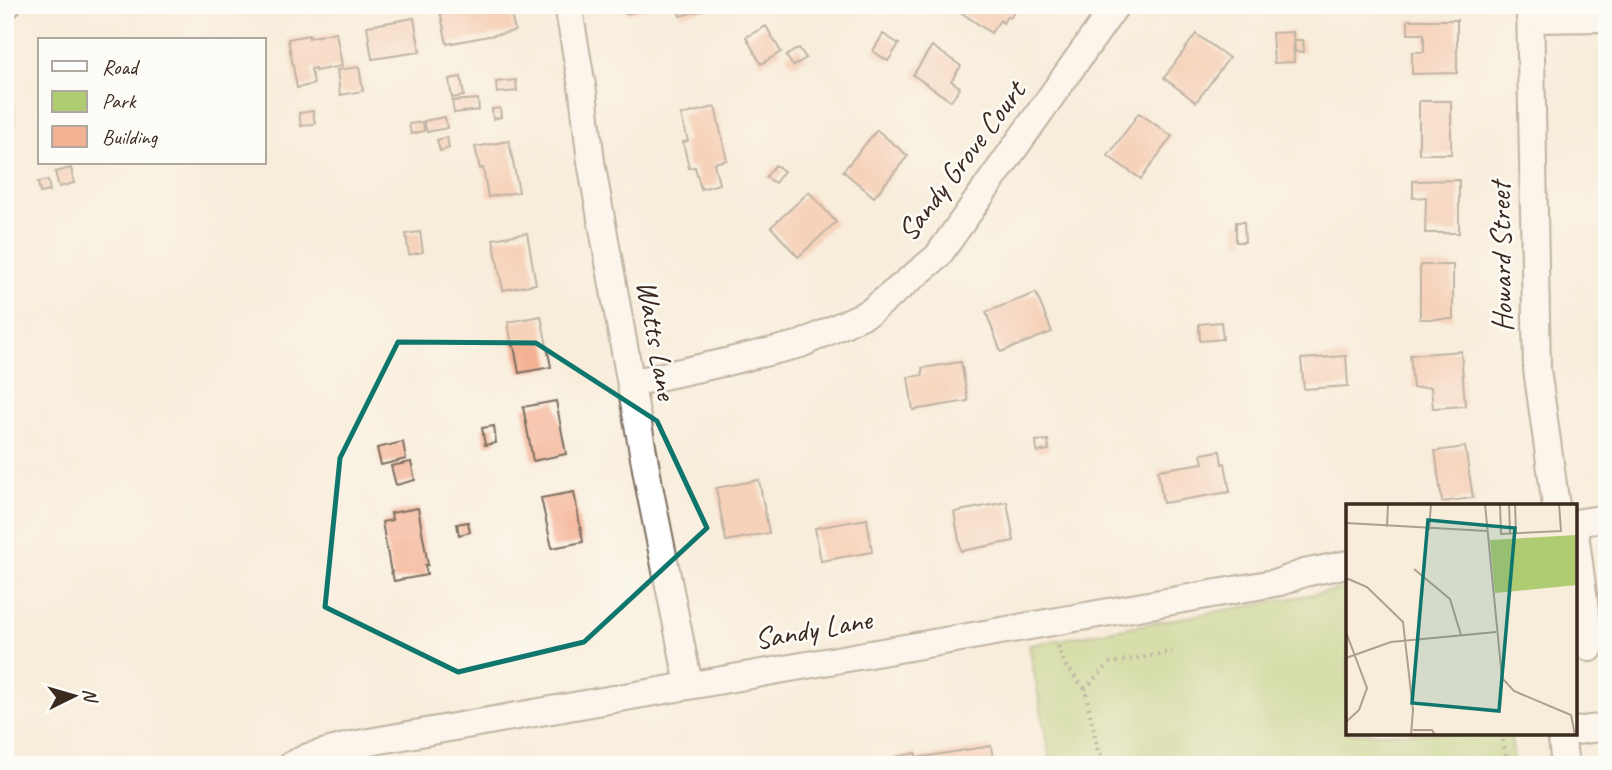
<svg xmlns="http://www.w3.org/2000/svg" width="1612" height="770" viewBox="0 0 1612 770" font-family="Caveat,sans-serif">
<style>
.green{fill:#b0cc72;stroke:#767b48;stroke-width:2}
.building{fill:#f4b295}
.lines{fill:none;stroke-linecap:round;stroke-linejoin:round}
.minor-casing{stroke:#7d6e60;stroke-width:30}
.path{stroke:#7d6e60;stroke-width:4.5;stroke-dasharray:2 5;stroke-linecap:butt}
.minor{stroke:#fff;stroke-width:26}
.marked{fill:none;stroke:#0f766e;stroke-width:5;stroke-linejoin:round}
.labels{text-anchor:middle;stroke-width:5;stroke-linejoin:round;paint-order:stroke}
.street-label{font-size:30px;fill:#3b2a1e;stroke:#fdfcf7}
.inset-road{fill:none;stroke:#ac9f8f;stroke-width:2}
.view{fill:#0f766e;fill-opacity:0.15;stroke:#0f766e;stroke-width:3.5}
.inset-edge{fill:none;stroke:#3b2a1e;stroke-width:3.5}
</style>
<rect width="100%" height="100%" fill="#fdfcf7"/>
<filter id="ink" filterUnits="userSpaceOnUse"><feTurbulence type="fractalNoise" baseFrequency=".0143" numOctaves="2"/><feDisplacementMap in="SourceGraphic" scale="14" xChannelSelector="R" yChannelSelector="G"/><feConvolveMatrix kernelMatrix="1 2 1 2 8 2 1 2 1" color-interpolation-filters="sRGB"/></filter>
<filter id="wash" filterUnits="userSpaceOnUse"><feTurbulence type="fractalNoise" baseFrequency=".00686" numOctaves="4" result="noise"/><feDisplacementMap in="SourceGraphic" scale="28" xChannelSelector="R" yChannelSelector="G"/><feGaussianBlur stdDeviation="1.57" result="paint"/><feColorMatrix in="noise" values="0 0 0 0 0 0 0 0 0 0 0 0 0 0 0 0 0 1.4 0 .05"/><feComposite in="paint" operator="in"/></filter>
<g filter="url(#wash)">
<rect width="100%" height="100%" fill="#f8eddb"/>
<path class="green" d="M1348,588v145h162l5,32h-464l-22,-120z"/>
<g id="blocks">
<path class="building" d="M471,5h38l6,26 -68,13 -7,-33z
M624,5h33l1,1 -32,8z
M677,5h29l1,4 -27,7z
M968,5h51l-9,13 -3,-2 -4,7 -3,-3 -9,13 -29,-20z
M414,18l6,34 -48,7 -5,-33z
M1408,20h49v53l-45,1v-22h12v-18h-16z
M766,26l15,26 -20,12 -15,-27z
M336,32l6,34 -27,5v-3l-4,1 3,15 -17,4 -9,-49 21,-4v3z
M1293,32l1,30 -20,1 -2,-30z
M883,34l16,10 -11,17 -15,-10z
M1196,34l33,24 -33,44 -32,-24z
M1294,40h9l1,12h-9z
M932,46l29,20 -10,15 9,6 -9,14 -38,-26z
M799,48l7,10 -13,8 -7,-10z
M359,67l4,24 -23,4 -3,-25z
M461,77l3,19 -12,2 -3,-19z
M516,80l1,11 -20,2 -1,-11z
M5,92h6l5,34 -11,1z
M478,99l1,11 -25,3 -2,-12z
M1419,101h32v53h-32z
M715,107l12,53 -13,3 5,21 -18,5 -6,-22 -6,1 -6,-26 5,-1 -7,-26z
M500,108l1,9 -8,2 -1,-10z
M313,111l2,13 -14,2 -2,-13z
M1139,113l33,23 -31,43 -33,-23z
M445,117l2,11 -20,4 -3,-11z
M423,122l1,9 -13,3 -2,-10z
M877,130l31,26 -34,41 -31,-26z
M447,137l2,11 -9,3 -3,-11z
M509,141l10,51 -31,5 -5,-29 -3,1 -5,-22z
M775,165l9,6 -9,12 -9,-6z
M71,168l3,15 -15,4 -4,-15z
M48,180l2,11 -10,2 -2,-11z
M1459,180v53h-34l1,-36 -13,1v-17z
M809,192l27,30 -38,35 -27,-30z
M1236,222h8l1,20h-9z
M420,232l3,20 -14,3 -3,-21z
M527,233l9,51 -33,6 -10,-51z
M1420,265h33v54h-33z
M1036,293l16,39 -51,20 -15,-40z
M541,316l10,51 -32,6 -5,-27h-2l-4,-24z
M1221,322l2,17 -23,2 -1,-17z
M1461,351l4,55 -32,2 -2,-21 -18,1 -3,-33z
M1346,356l2,30 -44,3 -3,-30z
M961,362l7,39 -55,9 -5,-33 15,-2 -1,-7z
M556,401l10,53 -33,7 -10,-54z
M494,426l2,17 -11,2 -3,-17z
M1048,440l1,10 -12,2 -1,-11z
M403,442l3,17 -25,6 -4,-17z
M1465,447l8,51 -31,4 -7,-51z
M1220,451l2,13 3,-1 5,29 -67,11 -5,-33 45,-7 -2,-9z
M411,462l4,18 -19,5 -5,-19z
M759,480l10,53 -43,8 -10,-53z
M574,492l9,50 -31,6 -11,-50z
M1007,502l7,39 -53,10 -7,-39z
M418,508l10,57h-3l2,10 -33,6 -2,-9 -1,1 -9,-51 10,-2 -1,-7z
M867,519l5,33 -51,9 -6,-33z
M468,522l2,10 -11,3 -2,-11z
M991,746l3,19h-98l-1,-8 21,-4v5z"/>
</g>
</g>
<g filter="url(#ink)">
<use href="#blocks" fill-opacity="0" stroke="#7d6e60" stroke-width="2"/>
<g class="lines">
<g class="minor-casing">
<path id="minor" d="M568,5l15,87 8,70 59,329 39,194
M1530,5l7,364 19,137
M5,6l2,-1
M1530,19l77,-1
M631,383l91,-20 79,-19 69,-32 67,-55 179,-252
M1575,523l32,-5
M1575,532l15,116
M1575,731l32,-4
M1561,733l4,32
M292,765l16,-8 44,-12 928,-163 24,-9 44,-9"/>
</g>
<path class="path" d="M1058,646l6,18 21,25 13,63 13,13
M1085,689l25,-26 62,-11
M1501,733l7,32"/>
<use href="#minor" class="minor"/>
</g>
</g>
<path d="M0 0H1612V770H0ZM398,342l138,1 121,78 50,107 -123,114 -126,30 -133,-65 15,-149z" fill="#f8eddb" fill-opacity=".55" fill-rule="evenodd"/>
<path class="marked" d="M398,342l138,1 121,78 50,107 -123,114 -126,30 -133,-65 15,-149z"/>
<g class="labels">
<g class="street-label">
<text transform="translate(961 161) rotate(-53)" y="10">Sandy Grove Court</text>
<text transform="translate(1501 257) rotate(-91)" y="10">Howard Street</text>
<text transform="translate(657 340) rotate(80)" y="10">Watts Lane</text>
<text transform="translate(813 629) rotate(-10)" y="10">Sandy Lane</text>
</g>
</g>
<g transform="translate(1346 504)">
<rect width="231" height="231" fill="#f8eddb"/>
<path d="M231,31v50l-82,8 -5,-53z" fill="#b0cc72"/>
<path class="inset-road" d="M139,0l17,174 12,13 57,24 4,20M154,0l1,30 60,-3 -2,-27M163,0l1,29M169,0l1,29M0,19l141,8M41,23l1,-23M83,26l2,-26M68,65l36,30 11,36M0,74l21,9 36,35 10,88 -2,25M0,128l21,56 -8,22 -13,12M0,154l45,-16 105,-10M67,226h19l3,5"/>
<path class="view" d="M82,16l87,8 -16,183 -87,-8z"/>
<rect width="231" height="231" class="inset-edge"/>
</g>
<rect width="1612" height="770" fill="none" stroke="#fdfcf7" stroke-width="28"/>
<rect x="38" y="38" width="228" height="126" fill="#fdfcf7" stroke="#afa8a0" stroke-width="2"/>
<rect x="52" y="61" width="35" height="10" fill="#ffffff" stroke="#afa8a0" stroke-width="2"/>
<text x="102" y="74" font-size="21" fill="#3b2a1e">Road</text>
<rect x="52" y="91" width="35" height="21" fill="#b0cc72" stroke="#afa8a0" stroke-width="2"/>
<text x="102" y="108" font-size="21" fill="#3b2a1e">Park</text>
<rect x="52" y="126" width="35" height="21" fill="#f4b295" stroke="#afa8a0" stroke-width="2"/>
<text x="102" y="144" font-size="21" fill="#3b2a1e">Building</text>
<g transform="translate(74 696) rotate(85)" stroke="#fdfcf7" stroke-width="5" paint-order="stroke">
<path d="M0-5L12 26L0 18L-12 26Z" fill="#3b2a1e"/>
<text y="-10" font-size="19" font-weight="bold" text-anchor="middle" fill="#3b2a1e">N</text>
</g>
</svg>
